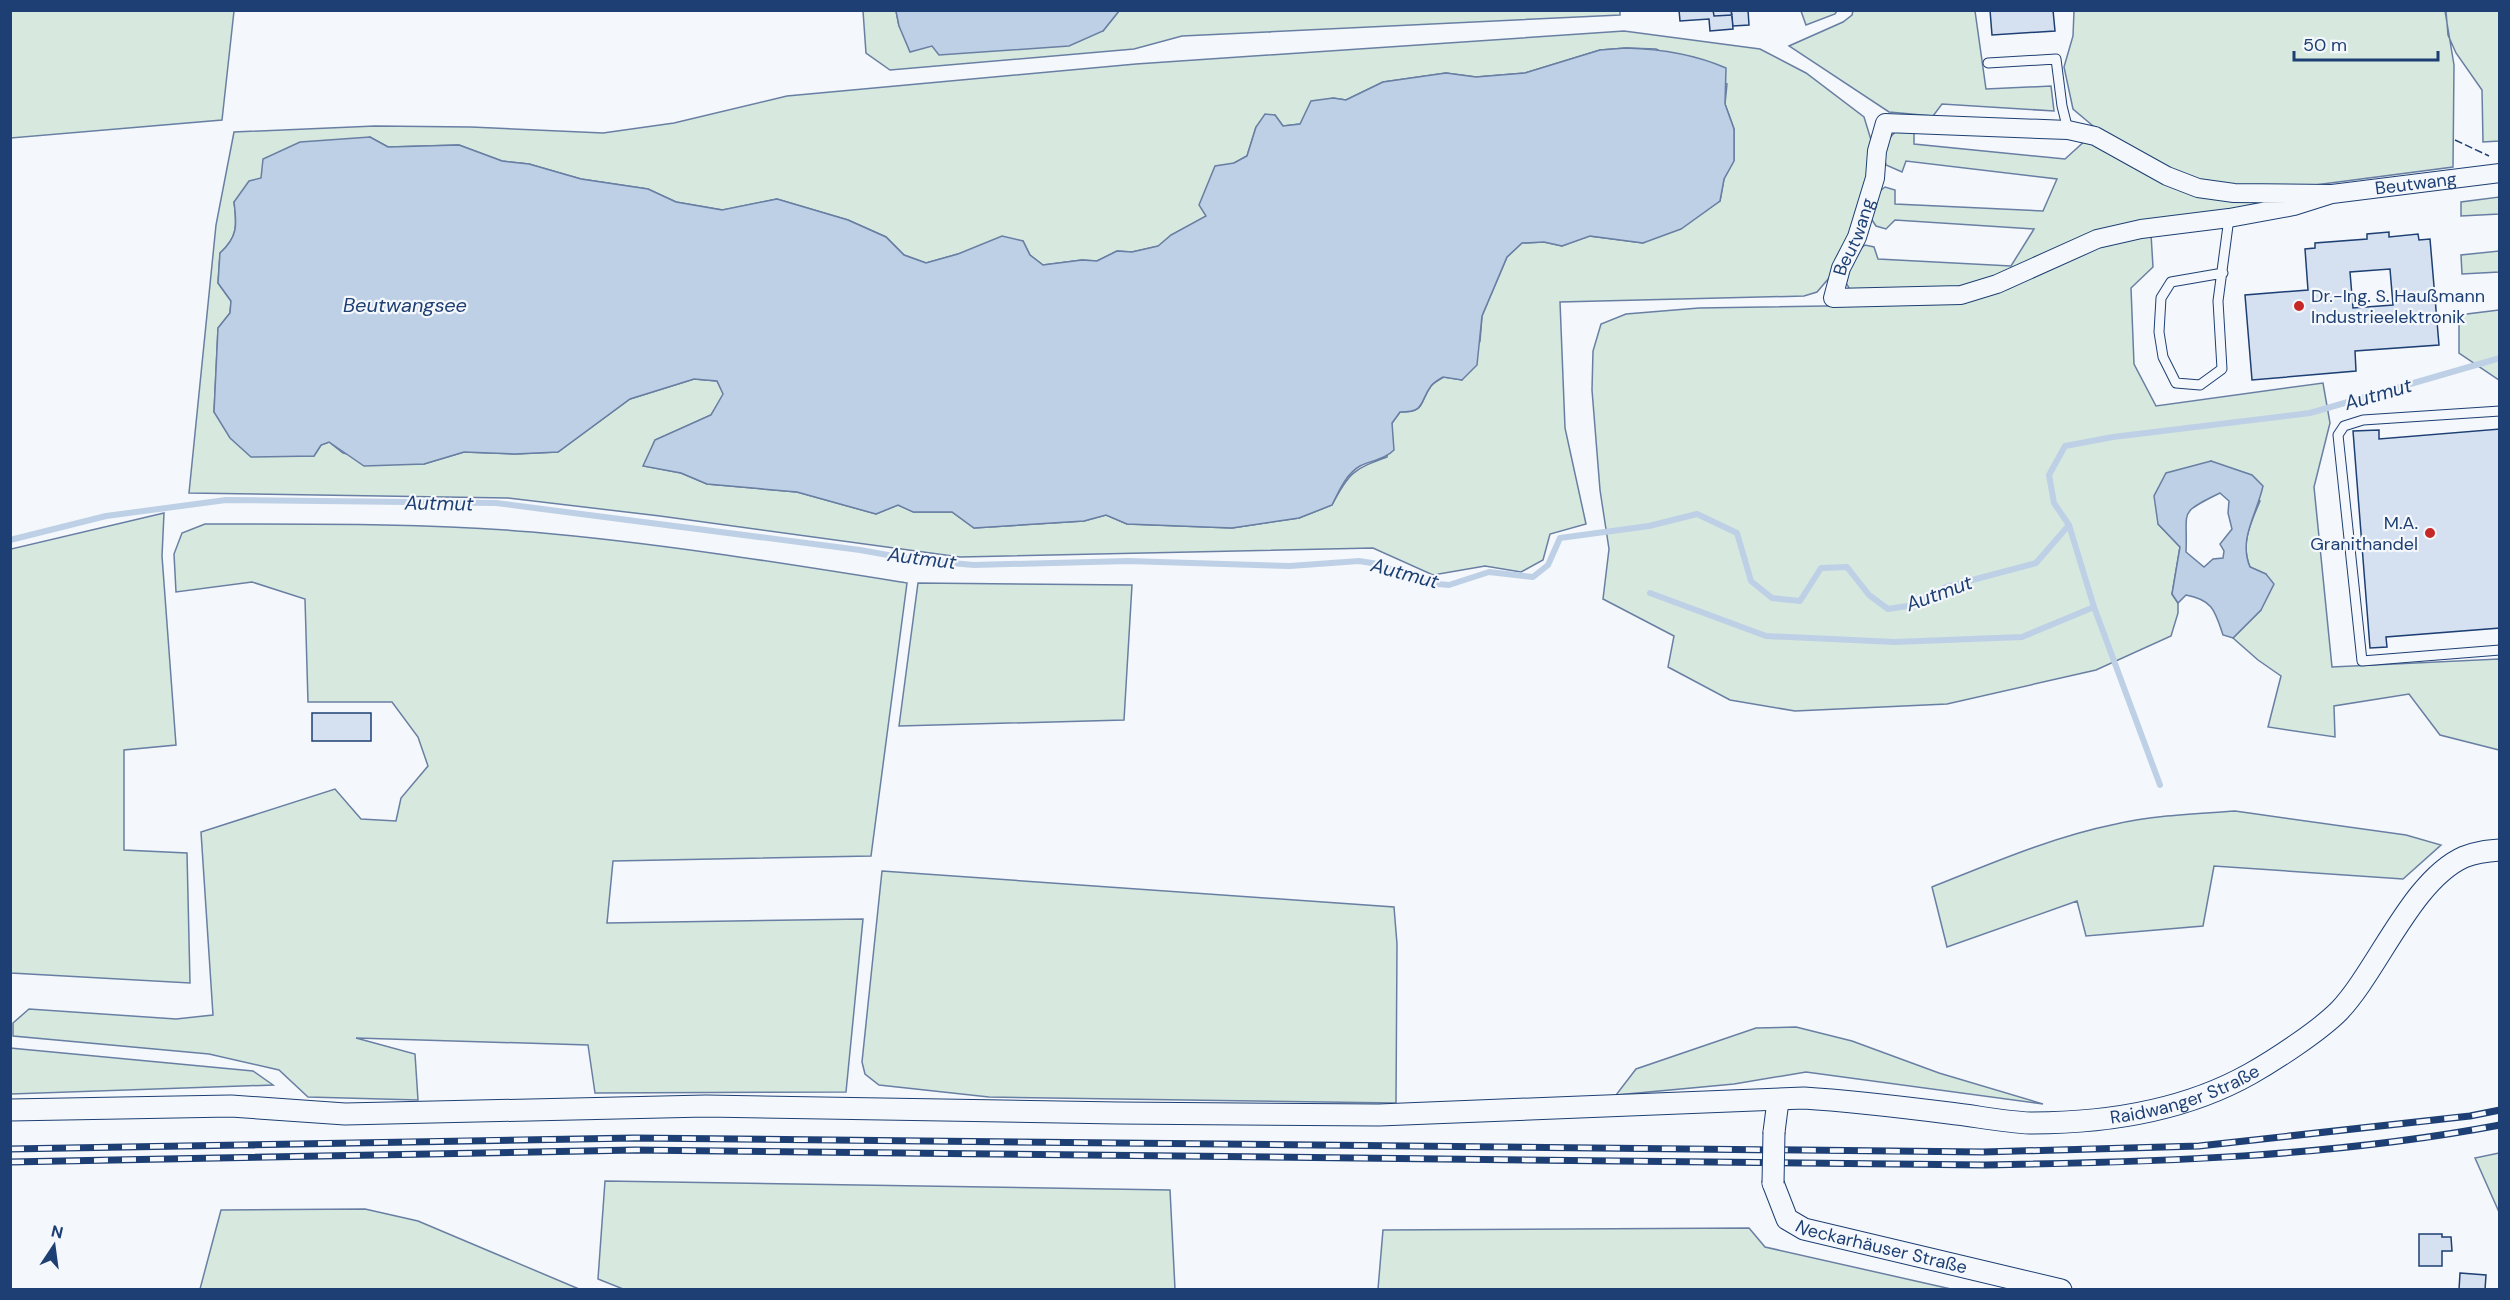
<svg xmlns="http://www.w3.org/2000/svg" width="2510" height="1300" viewBox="0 0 2510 1300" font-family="'DM Sans',sans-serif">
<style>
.green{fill:#d7e8df;stroke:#687fa3;stroke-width:1.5;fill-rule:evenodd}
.water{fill:#bed0e5;stroke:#687fa3;stroke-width:1.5;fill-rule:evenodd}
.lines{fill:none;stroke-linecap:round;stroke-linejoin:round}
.stream{stroke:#bed0e5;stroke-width:6}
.building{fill:#d5e0f0;stroke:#1d3f73;stroke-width:1.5;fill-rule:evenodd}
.service-casing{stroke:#1d3f73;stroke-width:11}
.minor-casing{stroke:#1d3f73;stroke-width:20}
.tertiary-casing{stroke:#1d3f73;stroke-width:23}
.service{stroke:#f4f7fb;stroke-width:9}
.minor{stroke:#f4f7fb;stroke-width:18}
.tertiary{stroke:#f4f7fb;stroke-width:21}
.rail-casing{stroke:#1d3f73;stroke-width:7}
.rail{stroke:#f4f7fb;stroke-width:4.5;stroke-dasharray:14;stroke-linecap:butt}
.tertiary-bridge-casing{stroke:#1d3f73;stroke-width:23;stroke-linecap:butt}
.tertiary-bridge{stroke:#f4f7fb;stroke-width:21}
.fence{stroke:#1d3f73;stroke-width:1.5;stroke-dasharray:8 3;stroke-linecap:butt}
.poi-dot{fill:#c62828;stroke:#f4f7fb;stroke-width:2}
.labels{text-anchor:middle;stroke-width:4.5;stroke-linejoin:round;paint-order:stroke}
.street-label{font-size:18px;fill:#1d3f73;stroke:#f4f7fb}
.poi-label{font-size:18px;fill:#1d3f73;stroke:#f4f7fb;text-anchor:start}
.water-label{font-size:20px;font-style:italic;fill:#1d3f73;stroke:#f4f7fb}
</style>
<rect width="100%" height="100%" fill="#f4f7fb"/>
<path class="green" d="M11,10l223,1 -12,109 -211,18z
M1620,10v5l-438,21 -48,13 -244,21 -24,-17 -3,-42h33l3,15 33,19 171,-14 16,-20z
M1801,11v-1l36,1 -2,3 -29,11z
M1853,11h122l11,78 65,-3 3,25 -112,-7 -9,12 -44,-4 -100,-66 54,-24 9,-7z
M2074,11h371l9,54 -1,102 -161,21 -71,-2 -48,-14 -74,-41 -26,-22 -9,-42 9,-31z
M2446,11h53v130l-16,1 -1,-52 -26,-37 -8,-18z
M1624,31l136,18 46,24 58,44 8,26 -4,35 -11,37 -28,63 -12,14 -13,4 -244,6 5,126 21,96 -36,10 -7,26 -22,12 -36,-6 -52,9 -60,-27 -413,9 -300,-41 -152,-18 -319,-5 27,-268 18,-93 141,-6 96,1 132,6 71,-10 113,-27 349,-32zM1626,48l30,1 71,35 -2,20 9,25v31l-10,19 -4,22 -77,42 -54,-7 -27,10 -18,-4 -22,1 -15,14 -25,59 -2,25 -18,39 -18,-3c-4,2 -10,5 -13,9 -12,16 -5,27 -31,26l-8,11 -5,34c-33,12 -38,15 -55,48l-33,13 -67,10 -105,-4 -21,-9 -22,6 -110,7 -22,-16h-38l-16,-7 -22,9 -79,-22 -90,-8 -26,-11 -37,-7 11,-26 56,-25 13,-21 -7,-13 -23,-2 -64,20 -72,53 -43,2 -51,-2 -40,12h-27l-54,-11 -14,-11 -8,3 -7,11h-30l-70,-44 4,-84 12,-15 1,-12 -13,-18 2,-30c18,-16 17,-28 14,-51l28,-24 108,-41 18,10 71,-2 43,16 27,3 52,15 67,10 28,13 47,8 54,-11 71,21 38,17 18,18 22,8 32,-9 65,-13 7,14 13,10 39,-5 15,1 20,-10 15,1 27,-6 12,-11 36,-19 27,-53 13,-7 9,-29 19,-12 8,11 17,-2 33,-26 13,2 37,-18 63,-9 30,4 49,-4 75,-23z
M1897,130l17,1v13l151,15 21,-19 57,31 148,30 -129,19 -178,65 -132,8 -6,-10 8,-29 11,-9 9,2 4,12 133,7 23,-37 -139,-9 -9,9 -10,-3 -4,-6c0,-13 1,-25 13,-33l10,3v14l148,7 14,-32 -151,-18 -4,11 -16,-7c-5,-16 0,-24 11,-35z
M2499,197v17l-38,2v-14z
M2151,234l2,33 -22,21 3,76 22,42 167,-23 7,40 -16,64 18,180 167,-8v91l-59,-15 -31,-41 -75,12 1,31 -67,-10 13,-51 -23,-16 -25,-22 28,-28 5,-36 -16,-7c-10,-24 1,-44 10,-66l-49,-40 -53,63 22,23 -8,47 6,9v10l-7,23 -75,34 -149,34 -152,7 -65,-11 -62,-33 6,-31 -71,-37 6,-50 -9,-59 -8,-100 1,-39 8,-27 25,-10 73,-6 255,-4 54,-15 89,-44z
M2499,251v21l-37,2 -1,-19z
M2499,310h1l-1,70 -40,-27v-38z
M164,513l-2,43 14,189 -52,5v100l63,3 3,130 -179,-10v-424z
M205,524c109,0 219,-1 327,8 126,11 250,31 375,51l-36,273 -258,5 -6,62 256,-4 -17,173 -251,1 -7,-48 -232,-7 59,16 3,46 -110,-3 -29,-27 -70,-16 -196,-18v-13l16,-14 147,10 37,-4 -12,-183 134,-43 26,30 35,2 5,-23 27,-32 -10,-29 -26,-35h-84l-3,-103 -53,-17 -76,10 -2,-38 8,-21z
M918,583l214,2 -8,135 -225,6z
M2235,811l171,24 35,10 -38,34 -189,-13 -11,60 -117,10 -9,-35 -130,46 -15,-60c60,-24 120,-50 184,-63 38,-9 80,-10 119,-13z
M882,871l512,36 3,37 -1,159 -407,-6 -110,-12 -14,-11 -3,-12z
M1796,1027l56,14 87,32 104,31 -237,-32 -72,12 -118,11 20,-26 120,-41z
M10,1048l243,23 20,14 -262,9z
M2499,1153h1l-1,59 -24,-54z
M605,1181l565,9 5,99h-552l-25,-10z
M365,1209l53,12 161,68h-379l21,-79z
M1749,1228l16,19 186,42h-573l5,-59z"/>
<path class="water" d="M896,11v-1l223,1 -16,20 -34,15 -130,9 -7,-9 -22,6 -11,-26z
M1626,48c35,1 68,6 100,20l-1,36 9,25v32l-10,18 -4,22 -39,28 -38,14 -53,-7 -28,10 -18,-4 -22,1 -15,14 -25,59 -5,49 -15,15 -19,-3c-3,2 -9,5 -12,9 -12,16 -5,26 -31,26l-8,11 2,27c-10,10 -22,10 -34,16 -14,8 -21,25 -28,39l-33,13 -67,10 -105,-4 -21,-9 -22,6 -110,7 -22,-16h-39l-15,-7 -22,9 -79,-22 -90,-8 -26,-11 -38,-7 12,-26 56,-25 12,-21 -6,-13 -23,-2 -64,20 -72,53 -43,2 -51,-2 -40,12 -60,2 -35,-24 -8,3 -7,11 -63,1 -21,-19 -16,-26 4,-84 12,-15 1,-12 -13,-18 2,-30c18,-16 17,-28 14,-51l15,-21 12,-3 2,-19 37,-17 70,-5 18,10 71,-2 43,16 27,3 52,15 67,10 28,13 46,8 55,-11 71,21 38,17 18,18 22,8 32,-9 44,-18 21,5 7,14 13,10 39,-5 15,1 20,-10 15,1 26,-6 13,-11 35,-19 -7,-11 16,-39 19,-3 13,-7 9,-29 9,-13 10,1 8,11 17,-2 11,-23 22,-3 13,2 37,-18 63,-9 30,4 49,-4 75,-23z
M2211,461l41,14 11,11c-6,28 -25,53 -13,81l16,7 8,10 -13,26 -28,28 -10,-3c-8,-24 -10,-35 -37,-40l-8,8 -6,-9 8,-47 -22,-23 -4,-28 12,-23zM2220,493l9,8 -1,12 4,16 -12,15 4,7 -1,7 -10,1 -9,8 -18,-15c2,-43 -9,-38 34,-59z"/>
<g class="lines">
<path class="stream" d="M2069,525l25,82 66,178
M10,540l96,-24 120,-16 270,3 364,47 56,10 58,5 154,-4 162,5 69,-5 19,3 49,19 22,2 40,-13 44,5 15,-12 12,-27 89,-12 48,-12 40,19 14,48 21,17 28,3 21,-33 26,-1 22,28 19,14 26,-4 32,-18 90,-24 33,-38 -15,-22 -5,-28 16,-29 48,-9 197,-24 190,-55
M1650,593l116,43 129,6 127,-5 72,-30"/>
</g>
<path class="building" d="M1679,10h34l1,6 18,-1 1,14 -23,2 -1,-12 -29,2z
M1713,10h18l1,5 -18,1z
M1731,10h17l1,15 -16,1z
M1990,10h63l2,21 -63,4z
M2389,232v5l29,-3 1,6 11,-1 9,106 -84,6 1,20 -104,9 -7,-85 63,-5 -3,-41 10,-1v-5l52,-4v-5zM2390,269l3,36 -40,3 -3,-36z
M2500,429v199l-114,9 1,10 -17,1 -17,-217 26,-1v9z
M312,713h59v28h-59z
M2419,1234h23v3h9l1,14h-10v15h-23z
M2460,1273l26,2 -1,15h-26z"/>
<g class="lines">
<g class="service-casing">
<path id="service" d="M1988,63l68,-4 6,47 6,24
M2223,273l-52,9 -10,16 -2,34 4,25 13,26 24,2 22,-16 -4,-68 11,-83
M2500,411l-137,9 -19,6 -6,9 24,226 138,-11"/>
</g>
<g class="minor-casing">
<g id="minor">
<path id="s1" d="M2332,194l-38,12 -65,12 -88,11 -44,10 -100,45 -36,11 -128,3 8,-30 16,-31 18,-59 2,-27 8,-28 183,7 27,6 72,40 31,12 36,5 98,1 168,-21"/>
</g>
</g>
<g class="tertiary-casing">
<g id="tertiary">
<path id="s2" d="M10,1110l221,-4 114,8 361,-8 412,7 261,2 425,-17c49,3 97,9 145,15 27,3 55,9 81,10 74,0 154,-12 220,-49 25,-14 69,-43 89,-63 39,-41 73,-131 125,-154 12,-5 23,-6 36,-7"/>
<path d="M1774,1132l4,-31"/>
<path id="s3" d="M1773,1183l14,36 17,10 257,61"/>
</g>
</g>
<use href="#service" class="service"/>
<use href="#minor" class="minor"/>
<use href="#tertiary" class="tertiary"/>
<g class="rail-casing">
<path id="rail" d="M10,1149l624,-11 1349,14 216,-6 271,-30 30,-6
M10,1162l625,-12 1350,15c172,-3 346,-8 515,-40"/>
</g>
<use href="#rail" class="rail"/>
<g class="tertiary-bridge-casing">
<path id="tertiary-bridge" d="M1773,1183l1,-51"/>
</g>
<use href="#tertiary-bridge" class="tertiary-bridge"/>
<path class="fence" d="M2455,140l34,16"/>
</g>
<g class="poi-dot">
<circle cx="2299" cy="306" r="6"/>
<circle cx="2430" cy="533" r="6"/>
</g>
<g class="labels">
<g class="street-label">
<text dy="6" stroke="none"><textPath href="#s1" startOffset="1244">Beutwang</textPath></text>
<text dy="6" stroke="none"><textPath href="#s1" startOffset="580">Beutwang</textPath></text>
<text dy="6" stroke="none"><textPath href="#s2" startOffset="2181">Raidwanger Straße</textPath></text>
<text dy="6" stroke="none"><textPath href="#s3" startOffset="138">Neckarhäuser Straße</textPath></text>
</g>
<g class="poi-label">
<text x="2311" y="302">Dr.-Ing. S. Haußmann<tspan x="2311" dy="21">Industrieelektronik</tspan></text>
<text x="2418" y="529" text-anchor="end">M.A.<tspan x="2418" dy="21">Granithandel</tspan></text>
</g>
<g class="water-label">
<text x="405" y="312">Beutwangsee</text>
<text transform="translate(2378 394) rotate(-16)" y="7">Autmut</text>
<text transform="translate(439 503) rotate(1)" y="7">Autmut</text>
<text transform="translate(922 558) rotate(7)" y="7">Autmut</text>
<text transform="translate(1405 573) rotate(15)" y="7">Autmut</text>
<text transform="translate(1939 593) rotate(-20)" y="7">Autmut</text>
</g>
</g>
<rect width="2510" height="1300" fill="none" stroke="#1d3f73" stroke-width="24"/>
<g transform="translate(54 1246) rotate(13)" stroke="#f4f7fb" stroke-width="4.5" paint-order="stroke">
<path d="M0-4.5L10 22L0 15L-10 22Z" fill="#1d3f73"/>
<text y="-9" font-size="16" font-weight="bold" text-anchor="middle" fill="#1d3f73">N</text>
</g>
<path d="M2294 51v9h144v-9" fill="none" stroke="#1d3f73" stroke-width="3"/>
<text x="2303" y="51" font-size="18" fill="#1d3f73" stroke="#f4f7fb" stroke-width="4.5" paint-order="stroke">50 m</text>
</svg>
